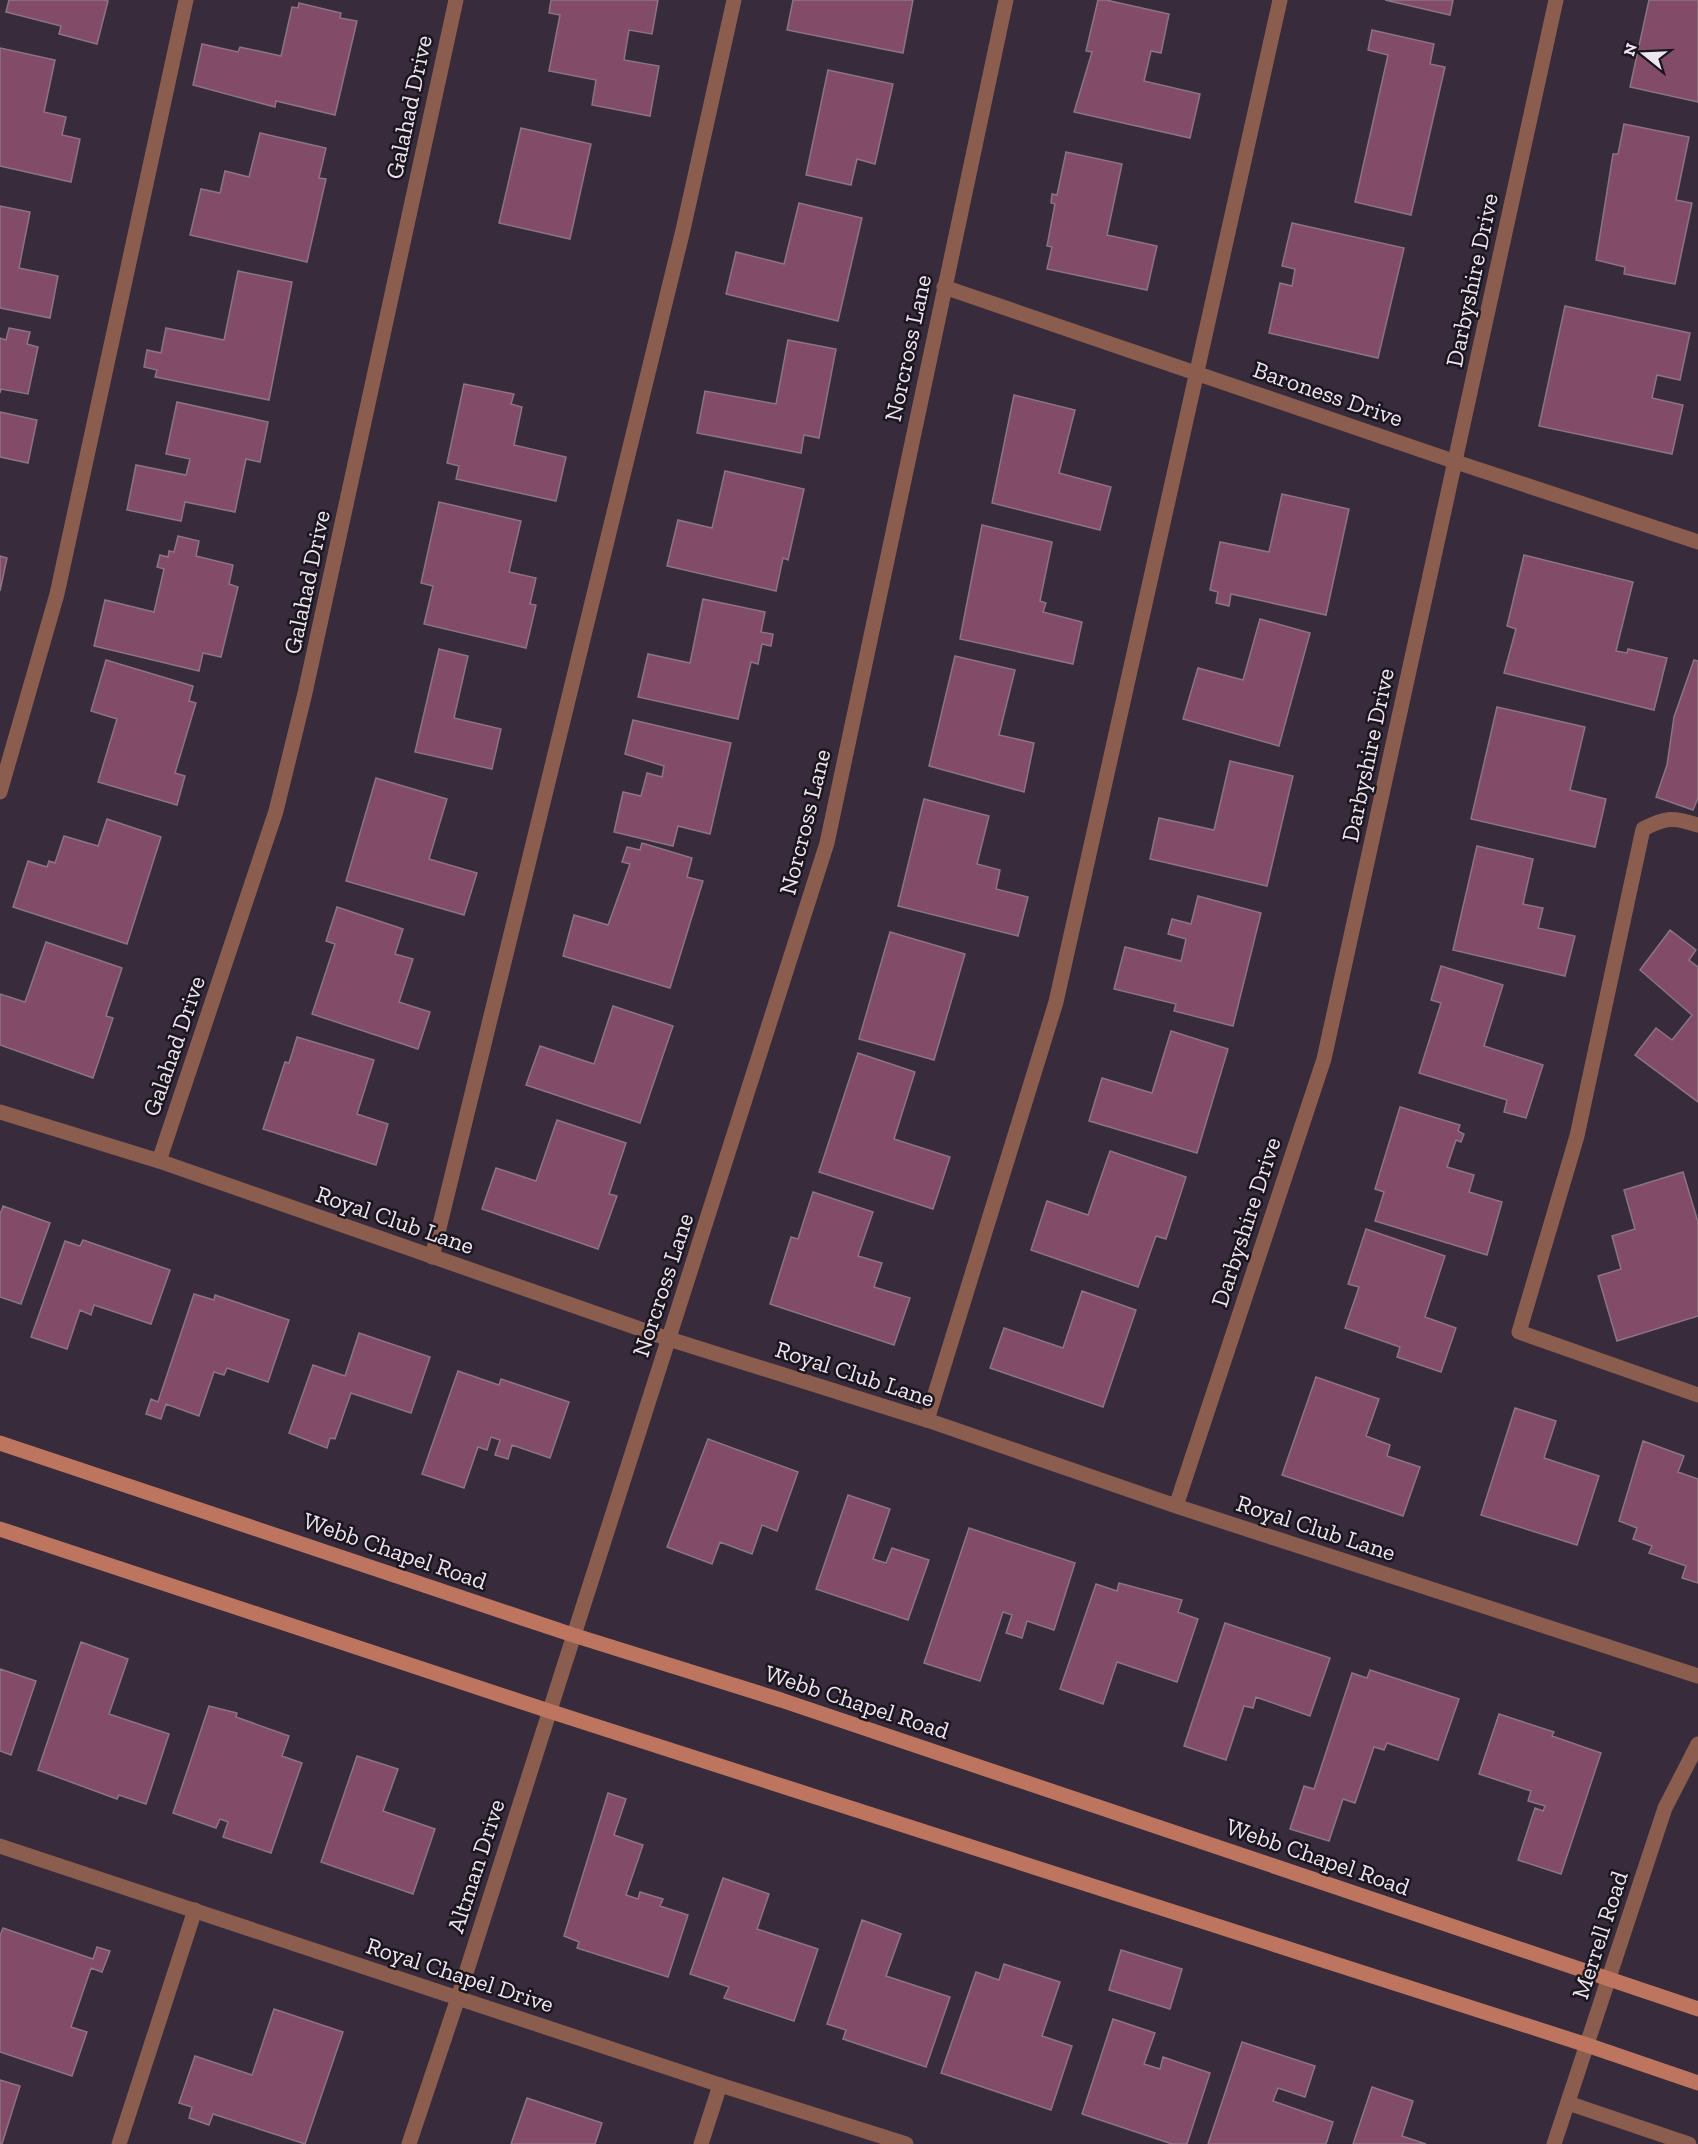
<svg xmlns="http://www.w3.org/2000/svg" width="1698" height="2144" viewBox="0 0 1698 2144" font-family="'Zilla Slab',serif">
<style>
.building{fill:#824c69;stroke:#8c7480;stroke-width:1.5}
.lines{fill:none;stroke-linecap:round;stroke-linejoin:round}
.service{stroke:#8b5d4f;stroke-width:15}
.minor{stroke:#8b5d4f;stroke-width:15}
.tertiary{stroke:#8b5d4f;stroke-width:15}
.secondary{stroke:#bd755f;stroke-width:15}
.labels{text-anchor:middle;stroke-width:5;stroke-linejoin:round;paint-order:stroke}
.street-label{font-size:24px;fill:#ede5f0;stroke:#1b161e}
</style>
<rect width="100%" height="100%" fill="#372b3c"/>
<path class="building" d="M9,0h95l4,1 -11,43 -38,-10 2,-8 -55,-14z
M551,0h107l-6,34 -23,-4 -5,30 35,6 -9,50 -58,-11 4,-25 -47,-9 11,-56 -11,-2z
M793,0h120l-10,53 -116,-23z
M1098,0h8l63,14 -8,39 -10,-2 -7,30 56,13 -10,44 -116,-26 18,-60 -6,-1z
M1385,0h68l-3,15z
M1649,0h49v102l-68,-15z
M299,3l42,10 -1,5 17,3 -22,94 -59,-14 -1,6 -82,-22 9,-41 36,8 2,-5 41,9 11,-49 6,1z
M1372,30l62,14 -4,20 15,3 -34,148 -56,-13 33,-147 -20,-5z
M0,48l55,12 -11,52 22,5 -4,18 18,4 -9,43 -71,-16z
M828,70l65,14 -18,80 -18,-5 -6,26 -45,-10z
M1624,124l65,13 -13,63 16,3 -17,81 -51,-10 1,-7 -29,-7 17,-106h5z
M521,128l70,16 -21,95 -71,-16z
M260,133l66,15 -7,30 7,1 -19,83 -117,-27 11,-46 19,4 5,-22 24,6z
M1066,152l56,12 -15,71 50,11 -10,44 -100,-21 5,-22 -5,-1 8,-42 -4,-1 1,-9 5,1z
M799,203l63,15 -24,103 -112,-27 10,-42 48,12z
M0,206l30,6 -11,56 39,8 -8,42 -50,-10z
M1292,223l112,25 -26,110 -109,-25 11,-50 12,3 3,-17 -13,-3z
M238,271l54,11 -23,118 -114,-23 2,-7 -13,-3 3,-17 14,3 5,-25 58,12z
M1565,306l125,27 -10,47 -23,-5 -5,23 31,7 -11,49 -133,-28z
M9,328l21,4 -3,12 11,3 -10,47 -27,-5 -1,4v-55l6,2z
M788,340l48,9 -17,89 -15,-3 -3,18 -104,-20 8,-42 71,13z
M464,384l50,10 -3,10 11,3 -8,38 52,12 -10,44 -100,-22 3,-13 -12,-3z
M1014,395l61,15 -16,63 52,14 -11,43 -108,-27z
M177,402l91,20 -8,40 -14,-3 -11,53 -50,-10 -4,19 -54,-11 9,-45 50,10 4,-16 -24,-5z
M0,412l37,8 -9,43 -28,-6z
M725,471l79,18 -16,71 -5,-2 -7,33 -109,-25 11,-46 34,8z
M1282,494l67,15 -23,106 -95,-21 -2,12 -13,-3 2,-11 -8,-2 10,-48 49,10z
M439,502l82,19 -12,51 27,6 -6,26 6,1 -10,43 -102,-24 9,-38 -12,-3z
M982,525l70,17 -12,59 6,2 -3,9 39,10 -9,42 -113,-25z
M178,536l21,5 -3,15 37,9 -4,19 9,3 -17,70 -18,-4 -4,18 -105,-25 11,-46 49,12 10,-43 -7,-2 3,-12 8,2 1,-6 5,1z
M1524,555l109,27 -17,69 11,2 1,-4 39,9 -13,52 -150,-37 12,-44 -9,-3z
M0,556l7,2 -7,33z
M703,599l62,13 -4,20 12,2 -2,12 -9,-2 -4,20 -7,-2 -13,57 -100,-22 10,-43 42,9z
M1260,619l50,14 -31,113 -96,-27 15,-51 45,12z
M439,649l29,7 -14,62 47,11 -9,40 -77,-17z
M955,656l60,14 -16,65 35,8 -10,49 -95,-26z
M106,660l87,26 -4,15 7,2 -21,70 10,3 -8,29 -79,-23 19,-63 -26,-8z
M1694,660l4,1v137l-5,12 -37,-13 11,-32 7,-48z
M1497,707l88,20 -15,63 36,9 -11,48 -124,-28z
M633,720l98,23 -21,91 -32,-8 -5,20 -59,-14 9,-40 18,4 6,-23 15,4 2,-11 -39,-12z
M1230,761l63,15 -26,110 -117,-27 9,-41 55,12z
M376,778l71,21 -18,60 48,14 -13,42 -118,-34z
M924,799l65,17 -12,48 23,6 -4,19 32,8 -10,39 -120,-30z
M107,819l54,18 -34,107 -114,-37 15,-46 19,6 2,-6 6,2 9,-27 34,10z
M642,843l50,15 -5,19 16,4 -33,107 -107,-32 11,-41 34,10 22,-61 -8,-2 5,-15 13,3z
M1477,846l56,13 -10,45 20,4 -5,20 37,8 -10,40 -112,-26z
M1198,896l63,17 -28,113 -59,-15 2,-7 -62,-15 11,-42 56,14 5,-22 -18,-5 4,-15 19,5z
M337,907l66,22 -8,25 18,5 -14,43 31,10 -12,37 -106,-35 23,-70 -9,-3z
M1670,930l26,20 -7,10 9,7v135l-63,-47 21,-27 16,12 20,-25 -52,-45z
M890,932l75,22 -31,106 -75,-21z
M46,942l76,26 -16,48 7,2 -20,60 -93,-33v-51l25,8z
M1441,966l62,19 -19,61 59,19 -17,53 -22,-6 3,-12 -88,-27 22,-70 -10,-3z
M613,1006l60,20 -33,97 -114,-38 14,-39 54,18z
M1171,1031l57,18 -31,104 -108,-32 13,-43 50,15z
M297,1037l77,23 -17,54 31,10 -12,41 -113,-36 22,-67 4,1z
M858,1053l57,19 -21,67 56,18 -17,52 -114,-37z
M1400,1107l60,18 -2,6 6,3 -3,8 -5,-2 -9,27 27,8 -5,17 33,10 -15,53 -112,-34 9,-29 -9,-3z
M557,1120l69,23 -17,51 8,2 -19,53 -116,-40 14,-41 40,13z
M1110,1151l76,26 -20,62 -10,-3 -18,51 -107,-37 16,-49 41,14z
M1683,1172l15,50v94l-81,25 -19,-65 23,-7 -9,-33 23,-7 -11,-39z
M813,1192l60,20 -15,44 24,7 -8,24 36,11 -16,47 -124,-41 21,-67 7,2z
M3,1206l47,17 -29,81 -21,-7v-85h1z
M1366,1229l79,27 -20,61 31,11 -15,44 -44,-15 3,-10 -55,-19 14,-41 -11,-3z
M83,1240l87,30 -19,54 -57,-19 -3,10 -11,-5 -13,39 -36,-12 34,-96 15,5z
M1082,1291l54,19 -33,97 -113,-39 14,-40 59,20z
M194,1294l20,6 1,-5 74,25 -21,62 -41,-14 -3,7 -10,-3 -15,44 -33,-12 -5,15 -15,-5 5,-15 7,3z
M359,1333l71,24 -19,56 -60,-20 -16,46 -5,-1 -3,10 -38,-15 24,-68 32,11z
M458,1371l41,14 2,-6 68,23 -19,56 -38,-13 -4,14 -13,-4 5,-15 -9,-3 -4,13 -9,-3 -14,41 -42,-14z
M1316,1377l63,22 -13,37 24,9 -3,11 33,11 -17,49 -121,-41z
M1515,1408l41,13 -12,37 55,18 -22,69 -96,-30z
M708,1439l90,33 -21,59 -15,-6 -10,29 -32,-12 -8,22 -45,-17z
M1643,1441l41,15 -6,16 20,7v104l-16,-5 4,-12 -37,-13 3,-7 -19,-7 4,-11 -18,-7z
M848,1495l42,14 -17,50 13,4 6,-15 37,12 -21,60 -92,-31z
M969,1528l106,35 -21,67 -27,-9 -5,17 -16,-5 6,-18 -9,-3 -23,69 -56,-18z
M1119,1583l63,17 -4,12 20,7 -21,63 -60,-20 -14,42 -43,-15 36,-105 21,7z
M1225,1623l105,35 -20,58 -54,-19 -3,11 -9,-2 -18,54 -42,-14z
M81,1642l47,17 -19,55 60,20 -23,70 -27,-9 -2,4 -79,-29z
M0,1669l36,12 -25,74 -11,-4z
M1370,1670l89,29 -21,61 -51,-17 -3,7 -10,-3 -19,56 -12,-4 -14,42 -39,-12 14,-43 10,3 38,-116 15,5z
M209,1706l28,7 -1,4 53,19 -7,20 20,7 -31,90 -48,-16 5,-15 -8,-3 -4,9 -43,-15z
M1499,1714l55,18 -2,4 49,17 -40,121 -43,-14 17,-52 8,3 2,-5 -17,-5 3,-10 -52,-17z
M357,1756l41,13 -15,42 52,18 -22,65 -92,-32z
M608,1793l18,6 -12,36 29,10 -17,50 12,4 2,-7 23,7 -3,7 28,9 -20,62 -91,-29 2,-6 -15,-6z
M723,1878l46,16 -12,35 61,20 -24,72 -70,-23 5,-11 -39,-13z
M862,1920l39,14 -15,42 64,21 -24,70 -83,-28 3,-9 -19,-6z
M3,1928l90,31 4,-12 13,4 -8,21 -11,-4 -20,59 16,5 -15,44 -72,-24v-116z
M1121,1950l61,19 -12,40 -61,-19z
M1004,1964l56,18 -18,54 30,10 -21,64 -110,-37 35,-101 23,8z
M274,2009l69,23 -38,112 -92,-30 -4,11 -20,-7 3,-11 -13,-4 16,-47 57,19z
M1113,2019l42,14 -11,31 16,5 3,-12 47,16 -23,71h-15l-90,-30z
M1242,2042l73,24 -10,31 -27,-9 -5,13 60,21 -7,22h-118z
M0,2080l20,6 -18,58h-2z
M1372,2087l41,14 -11,35 24,8h-73z
M527,2098l75,25 -7,21h-84z"/>
<g class="lines">
<path class="service" d="M0,792l57,-198 129,-594
M1698,825c-25,-8 -32,-8 -55,4l-66,307 -58,196 179,63
M432,1257l251,-1027 51,-230
M927,1420l129,-418 224,-1002
M1568,2103l121,41
M119,2144l76,-234
M701,2144l19,-59"/>
<path class="minor" d="M944,287l512,175 242,80
M0,1112l159,49 510,178 258,81 249,86 522,170
M159,1161l117,-350 29,-118 151,-693
M1176,1506l148,-447 232,-1059
M0,1846l720,239 186,59
M409,2144l49,-146 369,-1155 179,-843"/>
<path class="tertiary" d="M1554,2144l111,-336 33,-64"/>
<path class="secondary" d="M0,1443l573,192 208,65 917,309
M0,1529l549,182 1038,334 111,38"/>
</g>
<g class="labels">
<g class="street-label">
<text transform="translate(409 107) rotate(-78)" y="8">Galahad Drive</text>
<text transform="translate(1472 280) rotate(-78)" y="8">Darbyshire Drive</text>
<text transform="translate(908 348) rotate(-78)" y="8">Norcross Lane</text>
<text transform="translate(1328 394) rotate(19)" y="8">Baroness Drive</text>
<text transform="translate(307 582) rotate(-78)" y="8">Galahad Drive</text>
<text transform="translate(1368 755) rotate(-78)" y="8">Darbyshire Drive</text>
<text transform="translate(805 822) rotate(-76)" y="8">Norcross Lane</text>
<text transform="translate(174 1046) rotate(-71)" y="8">Galahad Drive</text>
<text transform="translate(395 1220) rotate(19)" y="8">Royal Club Lane</text>
<text transform="translate(1246 1222) rotate(-72)" y="8">Darbyshire Drive</text>
<text transform="translate(663 1285) rotate(-72)" y="8">Norcross Lane</text>
<text transform="translate(855 1374) rotate(18)" y="8">Royal Club Lane</text>
<text transform="translate(1316 1528) rotate(18)" y="8">Royal Club Lane</text>
<text transform="translate(395 1551) rotate(19)" y="8">Webb Chapel Road</text>
<text transform="translate(857 1702) rotate(18)" y="8">Webb Chapel Road</text>
<text transform="translate(1318 1857) rotate(19)" y="8">Webb Chapel Road</text>
<text transform="translate(476 1866) rotate(-72)" y="8">Altman Drive</text>
<text transform="translate(1600 1935) rotate(-72)" y="8">Merrell Road</text>
<text transform="translate(460 1975) rotate(18)" y="8">Royal Chapel Drive</text>
</g>
</g>
<g transform="translate(1644 54) rotate(288)" stroke="#1b161e" stroke-width="4.5" paint-order="stroke">
<path d="M0-4.5L10 22L0 15L-10 22Z" fill="#ede5f0"/>
<text y="-9" font-size="16" font-weight="bold" text-anchor="middle" fill="#ede5f0">N</text>
</g>
</svg>
